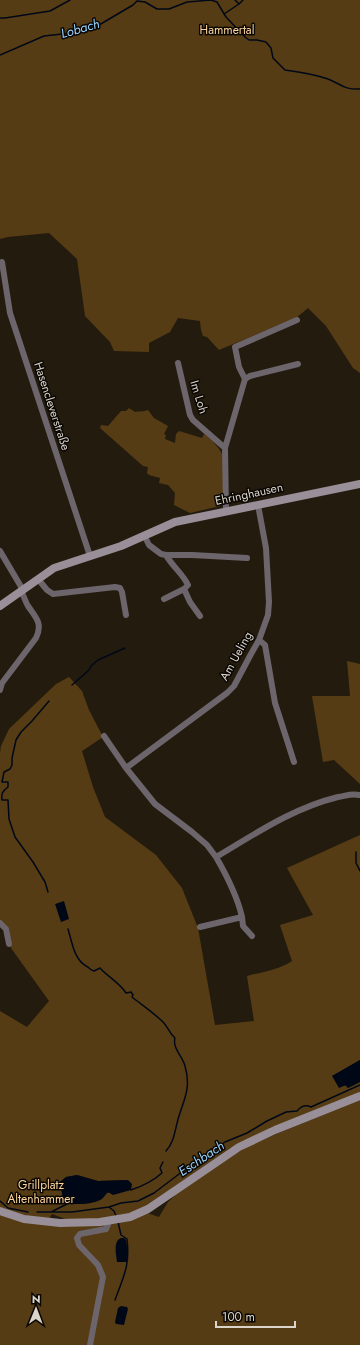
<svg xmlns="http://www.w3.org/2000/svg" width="360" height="1345" viewBox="0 0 360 1345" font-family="Jost,sans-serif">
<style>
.green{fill:#563c14;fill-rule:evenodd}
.water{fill:#000818}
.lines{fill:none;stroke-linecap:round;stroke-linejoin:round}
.stream{stroke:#000818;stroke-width:1.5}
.street{stroke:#6c656b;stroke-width:6}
.secondary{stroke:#998f98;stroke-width:8}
.labels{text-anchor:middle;stroke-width:3;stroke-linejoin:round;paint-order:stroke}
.park-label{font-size:12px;fill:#fcd49d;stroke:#0a0703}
.street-label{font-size:12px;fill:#dad4cb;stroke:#0a0703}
.water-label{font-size:13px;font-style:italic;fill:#99d2fd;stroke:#0a0703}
</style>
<rect width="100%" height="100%" fill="#241b0f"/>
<path class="green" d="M0,0h360v373l-7,-5 -27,-42 -18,-18 -12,10 -77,32 -12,-13 -4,-1 -2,-6 -1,-9 -22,-3 -8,14 -21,11v9l-35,-1 -4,-9 -25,-26 -8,-57 -28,-26 -41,4 -8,2z
M129,408l6,4c4,-1 8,0 13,-2l6,8 14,8 -4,8 2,1 -1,4 10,4 1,-9 3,-3 23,7 2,-4c8,6 15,13 19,22v47l-3,3 -30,7 -16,-8 1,-12 -7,-8 -9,-2 1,-5 -11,-3 -2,-2 1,-6 -5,-1 -43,-38 1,-3 7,1 13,-15h5z
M347,661l13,3v120l-26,-24 -11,2 -11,-66h38z
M69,677l13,14 7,19 14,27 -21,14 11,36 12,30 51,38 26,33 16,40 17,97 39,-4 -7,-45c15,-4 32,-6 45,-15l-12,-36 33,-10 -26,-47 73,-33v225l-28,16 16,12 12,-6v10l-96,40 -34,16 -91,63 -14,4 -20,4 -37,1 -16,-6 -3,5 -29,-4 -20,-8v-196l27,16 22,-26 -38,-53 -5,-20 -6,-6v-169l1,-7 8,-17 47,-45zM77,1175l21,6 26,-1 -13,13h-5c-7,12 -27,11 -39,11l-4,-5 -3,-17 6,-5z
M360,1099v246h-360v-132l57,12 90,-12 12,4 9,-15 13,-13 67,-43z"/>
<path class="water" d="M64,901l5,18 -8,3 -6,-18z
M360,1060v22l-12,6 -2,-3 -7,3 -7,-12z
M77,1175l21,6 30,-1 4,4 -1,6 -18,5 -5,-3c-2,2 -4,5 -6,7 -10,6 -24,5 -35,5l-4,-5 -3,-17 6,-5z
M121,1238h3l2,2 2,14 -1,8h-10c-1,-8 -4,-21 4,-24z
M121,1306l6,1 1,2 -4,16 -8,-1 -1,-2 3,-14z"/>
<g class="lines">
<path class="stream" d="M239,4l4,-4
M224,14l15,-10 -4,-4
M0,18h5l45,-7 20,-11
M0,55l44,-19 27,-3 28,-8 34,-20 4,-4 8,1 12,7h12l18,-7 24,-2 6,2 9,15 19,20 4,3h8l9,2 5,6 2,10 12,12c14,2 29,4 43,9 13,5 16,11 32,10
M72,685l17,-15 2,-4 7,-6 27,-12
M356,852v11l4,8
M48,892l-3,-10 -12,-20 -18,-25 -6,-18 -1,-19h-6c-1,-7 1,-9 6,-13v-5h-6l2,-10 6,-3 2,-4v-7l4,-18 5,-8 11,-11 17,-20
M68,929c4,13 6,30 18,37 3,1 4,4 8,5l6,-3c8,9 20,15 26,25l5,-1 2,3 -1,2c10,8 22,16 31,25 5,5 6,11 12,16 -3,10 8,19 10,28 6,21 0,31 -6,50 -4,12 -4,25 -13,35
M131,1190c12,-4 22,-9 31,-17l-2,-5 3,-6
M0,1201l8,7 20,4
M109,1207l5,4 2,5
M37,1212h35l37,-5 12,-4 17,-2 16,-8 33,-25 9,-8 10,-4 19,-14 22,-9 20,-12 19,-9 11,-1c4,-5 8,-7 14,-4l49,-22
M51,1212l16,-8
M115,1300c9,-25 15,-34 12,-61l-6,-4 -3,-13"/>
<path class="street" d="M2,262l8,51 80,243
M178,363l12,52 3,5 32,28 1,63
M245,379l-6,-12 -4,-20 62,-27
M225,448l20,-69 5,-3 48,-12
M258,505l8,43 3,54 -1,13 -9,25 -8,14 -17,32 -7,7 -101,75 29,36 37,28 15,13 9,12c39,-23 77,-49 122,-60 7,-1 14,-4 21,-2
M144,535l5,10 12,9 5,1h26l55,3
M0,551l23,39
M166,555c6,11 17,19 22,30l-4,4 6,13 10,14
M38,579l9,11 6,4 62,-7 5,1 2,4 4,23
M164,599l20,-10
M259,640l6,5 10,58 19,59
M0,690l2,-7 34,-45c7,-15 0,-20 -8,-32 -3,-5 -4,-10 -7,-15
M104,736l22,32
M242,917l1,9 9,10
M0,923l6,6 3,15
M200,927l42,-10c-5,-22 -15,-41 -26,-60
M90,1345l13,-68 -5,-12 -19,-20 -2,-7 3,-4 26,-5 3,-7"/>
<path class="secondary" d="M0,606l54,-38 67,-22 54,-24 185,-38
M0,1211l24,8 36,4 40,-1 30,-5 18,-8 91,-62 36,-17 85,-34"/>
</g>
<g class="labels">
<g class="park-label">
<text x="227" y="34">Hammertal</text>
<text x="41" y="1189">Grillplatz<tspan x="41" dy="14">Altenhammer</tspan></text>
</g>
<g class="street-label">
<text transform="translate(199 397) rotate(73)" y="4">Im Loh</text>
<text transform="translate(52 406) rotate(72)" y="4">Hasencleverstraße</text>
<text transform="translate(249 494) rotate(-12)" y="4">Ehringhausen</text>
<text transform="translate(236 656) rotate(-61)" y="4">Am Ueling</text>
</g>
<g class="water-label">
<text transform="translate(80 28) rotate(-16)" y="5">Lobach</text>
<text transform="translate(201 1158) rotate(-34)" y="5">Eschbach</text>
</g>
</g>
<g transform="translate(36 1309) rotate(1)" stroke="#0a0703" stroke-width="3" paint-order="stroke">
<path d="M0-3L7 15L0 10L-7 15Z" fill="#dad4cb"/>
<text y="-6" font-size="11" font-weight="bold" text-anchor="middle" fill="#dad4cb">N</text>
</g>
<path d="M216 1321v6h79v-6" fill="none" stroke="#dad4cb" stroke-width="2"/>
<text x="222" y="1321" font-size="12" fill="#dad4cb" stroke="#0a0703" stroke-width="3" paint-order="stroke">100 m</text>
</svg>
